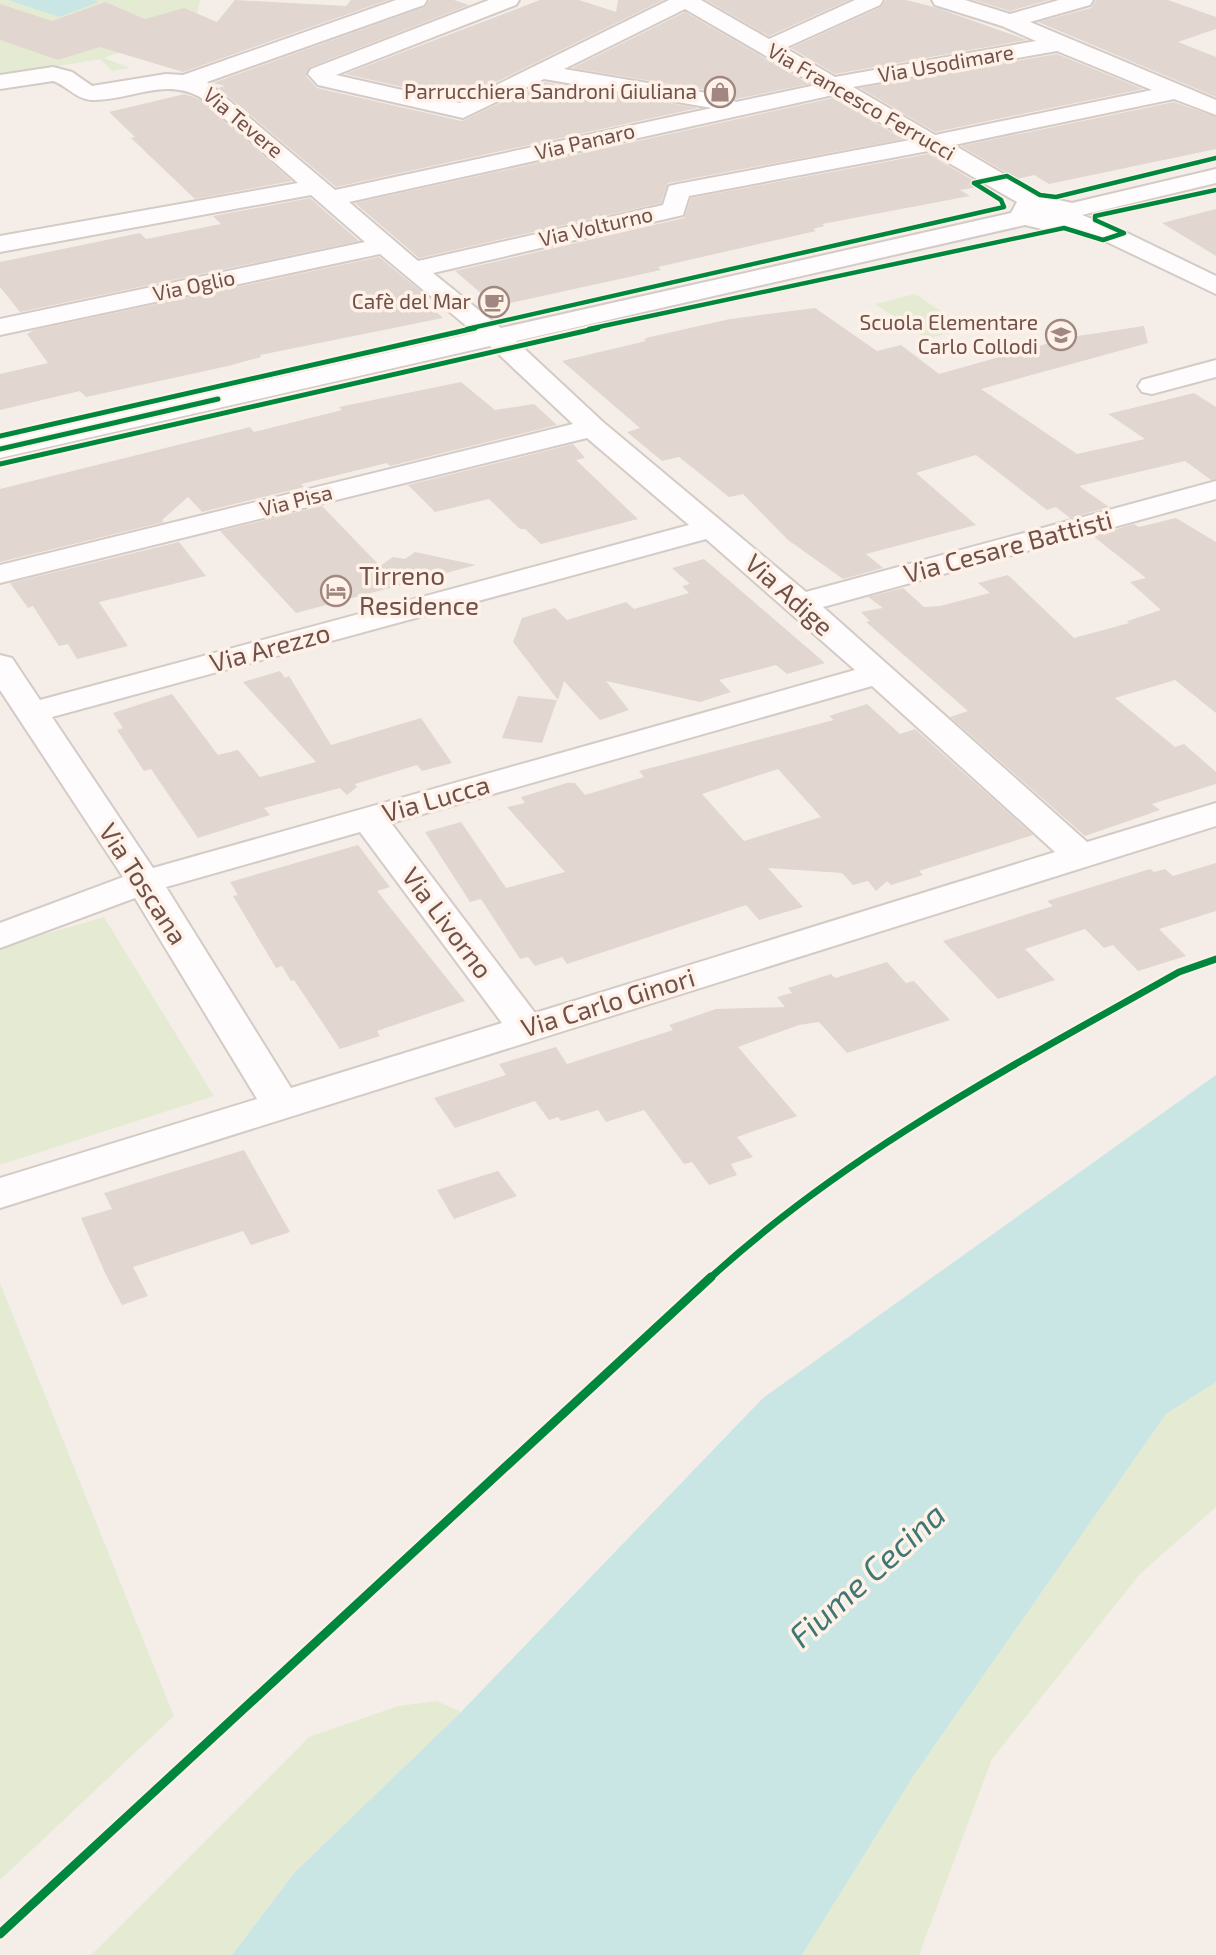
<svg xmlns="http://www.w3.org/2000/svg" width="1216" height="1955" viewBox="0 0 1216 1955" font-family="'Exo 2',sans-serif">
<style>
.green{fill:#e5ebd3}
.water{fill:#cae6e4}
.building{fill:#e1d6d0;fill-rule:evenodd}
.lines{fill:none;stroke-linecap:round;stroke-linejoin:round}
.minor-casing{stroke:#d4cac6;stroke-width:4}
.minor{fill:#fefcfc;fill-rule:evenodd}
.cycleway-far3-casing{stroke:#fef2e8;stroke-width:7}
.cycleway-far2-casing{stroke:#fef2e8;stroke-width:9}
.cycleway-far1-casing{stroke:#fef2e8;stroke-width:11}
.cycleway-casing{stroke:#fef2e8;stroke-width:13}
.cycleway-far3{stroke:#00873e;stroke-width:4.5}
.cycleway-far2{stroke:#00873e;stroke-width:5}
.cycleway-far1{stroke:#00873e;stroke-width:7}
.cycleway{stroke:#00873e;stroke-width:9}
.labels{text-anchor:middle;stroke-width:7;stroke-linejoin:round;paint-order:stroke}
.far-street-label{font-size:21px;fill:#72514a;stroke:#fef2e8}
.far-poi-label{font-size:21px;fill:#72514a;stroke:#fef2e8;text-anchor:end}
.street-label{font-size:26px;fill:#72514a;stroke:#fef2e8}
.poi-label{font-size:26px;fill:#72514a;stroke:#fef2e8;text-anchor:start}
.near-water-label{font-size:33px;font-style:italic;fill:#3f7776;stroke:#fef2e8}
</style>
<rect width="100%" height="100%" fill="#f5eee8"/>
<path class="green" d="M0,0h200l-16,71 -56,-22 -24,9 26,10 -18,3 -12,-12 -100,17z
M915,294l52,34 -40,11 -52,-35z
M104,917l110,179 -214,69v-218z
M0,1283l174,433 -174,164z
M1216,1382v125l-76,67 -148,185 -73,196h-117l112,-180 252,-361z
M437,1701l24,11 -167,161 -62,82h-141l218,-218 89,-31z"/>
<path class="water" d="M8,0h86l5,2 -40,15z
M1216,1075v307l-50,32 -252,361 -112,180h-570l62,-82 167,-161 302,-314z"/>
<path class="building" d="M235,0l111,6 5,-6h37l-205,72 -83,-25 -42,13 -58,-20v-36l52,17 53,-19 40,17 39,-11 33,14z
M430,0h24l15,5 -159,62 -4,9 11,12 145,33 82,-39 154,26 -362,79 -118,-99 7,-2 -12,-3 212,-76z
M540,0h39l37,12 2,-12h45l-203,100 -115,-26z
M706,0h143l-80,36z
M886,0h20l28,7 93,33 -192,34 -44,-26 90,-41z
M974,0h75l-39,11z
M1096,0h72l48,17v12l-38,13 38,15v40l-178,-75 53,-14z
M685,12l124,72 -73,15 -11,-6 -153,-25z
M1057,54l86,35 -208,43 -75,-44z
M185,94l14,5 93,82 -97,18 -64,-61 4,-1 -26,-25z
M833,98l70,41 -235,44 -7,20 -242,55 -64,-55z
M1174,102l42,15v32l-167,35 -15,-9 -17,4 -56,-33z
M928,154l55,32 -23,4 10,6 -148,28 3,2 -12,3 3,2 -158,36 3,3 -165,36 -41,-35 229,-53 7,-20z
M310,198l49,43 -339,71 -20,-25v-25l140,-29 6,6 75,-15 -8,-8z
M1216,209v47l-54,-33z
M379,257l48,39 -4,4 20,18 -183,37 1,2 -33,9 -142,31 -6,-6 -80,19v-36l48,-11 -21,-29 7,-4z
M815,308l62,43 24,-6 38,29 132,-37 73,-11 4,17 -167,46 96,65 68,-15 -37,-25 86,-21 22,14v72l-5,1 -26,-19 -106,25 30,21 -39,11 -14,-11 -9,3 -71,-55 -60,18 60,52 -110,29 17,14 -40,11 -55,-39 -45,-46 -14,3 -50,-40 -17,4 -35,-29 13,-4 -78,-67 84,-20 -2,-2 6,-2 80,-18z
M461,382l34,28 39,-6 23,21 -167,41 -3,-3 -86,21 3,3 -102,25 -14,-15 -26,23 2,2 -164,40v-73l250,-62 4,5 88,-22 -3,-3z
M573,444l12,14 -9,2 62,59 -97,25 -16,-15h-5l-31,-30 -54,13 -27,-27z
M322,506l58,60 13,-9 12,2 10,-7 61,13 -180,48 -76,-82z
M1176,518l40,24v171l-41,-33 -60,18 60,49 9,-3 32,28v12l-64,20 8,6 -75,26 -135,-119 18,-6 -102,-89 4,-1 -9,-9 22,-4 -15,-11 35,-9 21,19 16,-1 50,-13 -12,-10 30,-8 66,63 55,-15 -2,-2 34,-11 -31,-28 16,-4 -53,-42 41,-12 5,3z
M179,542l27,34 -107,26 29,44 -51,13 -9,-15 -9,2 -26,-40 -5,2 -18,-25z
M704,559l121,104 -38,11 -11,-9 -57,15 12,12 -31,10 -94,-21 23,29 -29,10 -36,-39 -6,19 -45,-58 9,-24 33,-10 12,12 59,-18 8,7 55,-16 -7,-7 8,-2 -18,-16z
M280,671l5,7 4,-2 42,69 90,-27 31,45 -30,8 -5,-6 -62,19 2,3 -10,8 -7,-7 -76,20 6,7 -72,23 -47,-69 -7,2 -27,-41 6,-2 -10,-15 59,-19 46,61 20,-5 22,27 56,-15 -73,-80z
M518,696l39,4 -15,43 -40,-5z
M867,704l33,30 15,-5 118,106 -114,36 4,4 -32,10 -4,-4 -11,10 -8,-10 -15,4 -11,-12 -74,-5 35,39 -44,13 -13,-15 -179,59 -5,-7 -27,9 -7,-9 -8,2 -39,-60 -11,3 -45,-70 36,-10 45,66 59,-16 -58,-65 18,-4 -4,-6 46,-14h8l10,12 59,-18 -5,-6 195,-51 -5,-4zM778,769l43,48 -77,24 -42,-47z
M358,845l32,42 -13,4 88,110 -88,30 3,5 -40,13 -46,-69 -3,1 -9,-15 -6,2 -43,-72 5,-1 -8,-13z
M1216,863v48l-57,18 27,27 -48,15 -25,-26 -9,3 -19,-19 -60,20 30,31 -57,19 -55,-58 110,-35 -6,-5 103,-32 4,3 11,-3 8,7z
M887,962l19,21 8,-2 36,39 -103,33 -28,-31 -20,3 -61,22 59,69 -60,21 16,20 -22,7 6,11 -28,10 -17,-23 -8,2 -40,-54 -38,12 -8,-12 -37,11 -3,-4 -9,3 -14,-19 -80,27 -21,-30 72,-23 -7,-11 57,-17 11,17 106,-34 -4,-5 47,-16 69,-2 -8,-10 15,-4 -4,-5 43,-14 4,4z
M244,1150l46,82 -39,13 -8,-14 -110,36 15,29 -26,9 -16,-30 -25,-57 31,-9 -8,-16z
M498,1171l19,25 -63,23 -17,-29z"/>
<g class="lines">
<g class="minor-casing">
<path id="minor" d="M396,0h31l-3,5 -217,77 128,108 377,-82 -168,-29 -81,39 -145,-33 -10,-11 3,-5 178,-69h30l-3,5 -180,70 124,28 209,-103h32l68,39 86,-39h28l-3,5 -95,43 50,29 201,-36 -34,-15 -67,-21 -3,-5h33l45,14 49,-14h34l-3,5 -60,17 186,78v15l-42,-16 -220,46 87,51 31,7 144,-34v14l-134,32 41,16 93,45v18l-111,-53 -39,-14 -20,3 -21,-5 -509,116 87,81 203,170 410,-111v18l-393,108 264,235 129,-39v23l-1216,382v-30l257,-79 -122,-201 -135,50v-25l123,-46 -123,-187v-35l12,3 28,42 649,-175 -102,-87 -587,145v-18l573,-141 -83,-78 -490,112v-18l475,-107 -95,-79 -380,81v-16l365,-77 -54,-47 -311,57v-16l298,-53 -98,-86c-37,-20 -70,4 -108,3 -17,-1 -24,-14 -39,-19l-53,8v-14l53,-8 19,5 20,14 74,-12 17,1zM685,9l131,76 -80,17 -11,-6 -161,-27zM1057,51l95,39 -217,45 -82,-48zM833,95l77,45 -232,44 -9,2 -6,19 -245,56 -69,-59zM928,151l89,51 -6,11 -510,115 -68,-55 250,-58 6,-19zM706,539l149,131 -702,198 -101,-151zM872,686l183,166 -520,161 -144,-190zM360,832l142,191 -211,65 -125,-201z
M1216,360v17l-64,17 -10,-2 -4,-6 4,-6z"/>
</g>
<use href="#minor" class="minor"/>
<g class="cycleway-far3-casing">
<path id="cycleway-far3" d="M467,329l537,-122 -3,-7 -27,-17 33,-7 33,19 16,2 160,-39
M589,329l475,-101 39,12 21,-7 -29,-13v-4l121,-26"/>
</g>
<g class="cycleway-far2-casing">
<path id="cycleway-far2" d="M0,436l475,-108
M0,449l218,-50
M0,464l598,-136"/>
</g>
<g class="cycleway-far1-casing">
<path id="cycleway-far1" d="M709,1279c139,-128 307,-215 470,-307l37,-13"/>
</g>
<g class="cycleway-casing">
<path id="cycleway" d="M0,1934l711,-657"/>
</g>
<use href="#cycleway-far3" class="cycleway-far3"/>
<use href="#cycleway-far2" class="cycleway-far2"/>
<use href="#cycleway-far1" class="cycleway-far1"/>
<use href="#cycleway" class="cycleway"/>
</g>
<defs>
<g id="shop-ring" transform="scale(1.575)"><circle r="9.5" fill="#fef2e8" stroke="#a08881" stroke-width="1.5"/><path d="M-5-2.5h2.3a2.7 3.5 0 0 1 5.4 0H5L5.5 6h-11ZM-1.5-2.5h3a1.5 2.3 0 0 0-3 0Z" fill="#a08881"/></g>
<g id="cafe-ring" transform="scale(1.575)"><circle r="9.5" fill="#fef2e8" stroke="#a08881" stroke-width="1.5"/><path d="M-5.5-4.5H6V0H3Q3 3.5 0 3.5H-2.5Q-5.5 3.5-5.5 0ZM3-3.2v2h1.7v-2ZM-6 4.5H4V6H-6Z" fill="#a08881"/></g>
<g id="school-ring" transform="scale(1.575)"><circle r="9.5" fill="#fef2e8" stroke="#a08881" stroke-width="1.5"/><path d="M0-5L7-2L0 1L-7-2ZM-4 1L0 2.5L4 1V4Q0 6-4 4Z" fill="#a08881"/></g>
<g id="hotel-ring" transform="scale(1.575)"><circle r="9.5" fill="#fef2e8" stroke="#a08881" stroke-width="1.5"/><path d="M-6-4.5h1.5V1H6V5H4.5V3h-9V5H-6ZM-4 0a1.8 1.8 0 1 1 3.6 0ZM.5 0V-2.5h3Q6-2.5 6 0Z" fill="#a08881"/></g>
</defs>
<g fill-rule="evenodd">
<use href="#shop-ring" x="720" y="92"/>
<use href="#cafe-ring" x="494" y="302"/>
<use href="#school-ring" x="1061" y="335"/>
<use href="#hotel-ring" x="336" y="591"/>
</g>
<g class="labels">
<g class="far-street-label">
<text transform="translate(946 64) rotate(-10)" y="7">Via Usodimare</text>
<text transform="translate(861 102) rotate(30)" y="7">Via Francesco Ferrucci</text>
<text transform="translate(243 123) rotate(40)" y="7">Via Tevere</text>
<text transform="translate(585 142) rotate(-13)" y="7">Via Panaro</text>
<text transform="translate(596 227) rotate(-13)" y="7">Via Volturno</text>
<text transform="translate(194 286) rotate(-12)" y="7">Via Oglio</text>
<text transform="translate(296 501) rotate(-14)" y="7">Via Pisa</text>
</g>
<g class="far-poi-label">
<text x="697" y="99">Parrucchiera Sandroni Giuliana</text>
<text x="471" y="309">Cafè del Mar</text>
<text x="1038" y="330">Scuola Elementare<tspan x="1038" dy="24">Carlo Collodi</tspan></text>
</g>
<g class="street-label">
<text transform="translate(1008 547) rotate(-15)" y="9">Via Cesare Battisti</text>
<text transform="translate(789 595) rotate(42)" y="9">Via Adige</text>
<text transform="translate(270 648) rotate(-15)" y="9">Via Arezzo</text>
<text transform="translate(436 799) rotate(-16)" y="9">Via Lucca</text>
<text transform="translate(143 884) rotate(57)" y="9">Via Toscana</text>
<text transform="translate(447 923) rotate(53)" y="9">Via Livorno</text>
<text transform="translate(608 1003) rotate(-17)" y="9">Via Carlo Ginori</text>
</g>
<g class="poi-label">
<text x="359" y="585">Tirreno<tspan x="359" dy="30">Residence</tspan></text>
</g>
<g class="near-water-label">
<text transform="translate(867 1575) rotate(-42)" y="12">Fiume Cecina</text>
</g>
</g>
</svg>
